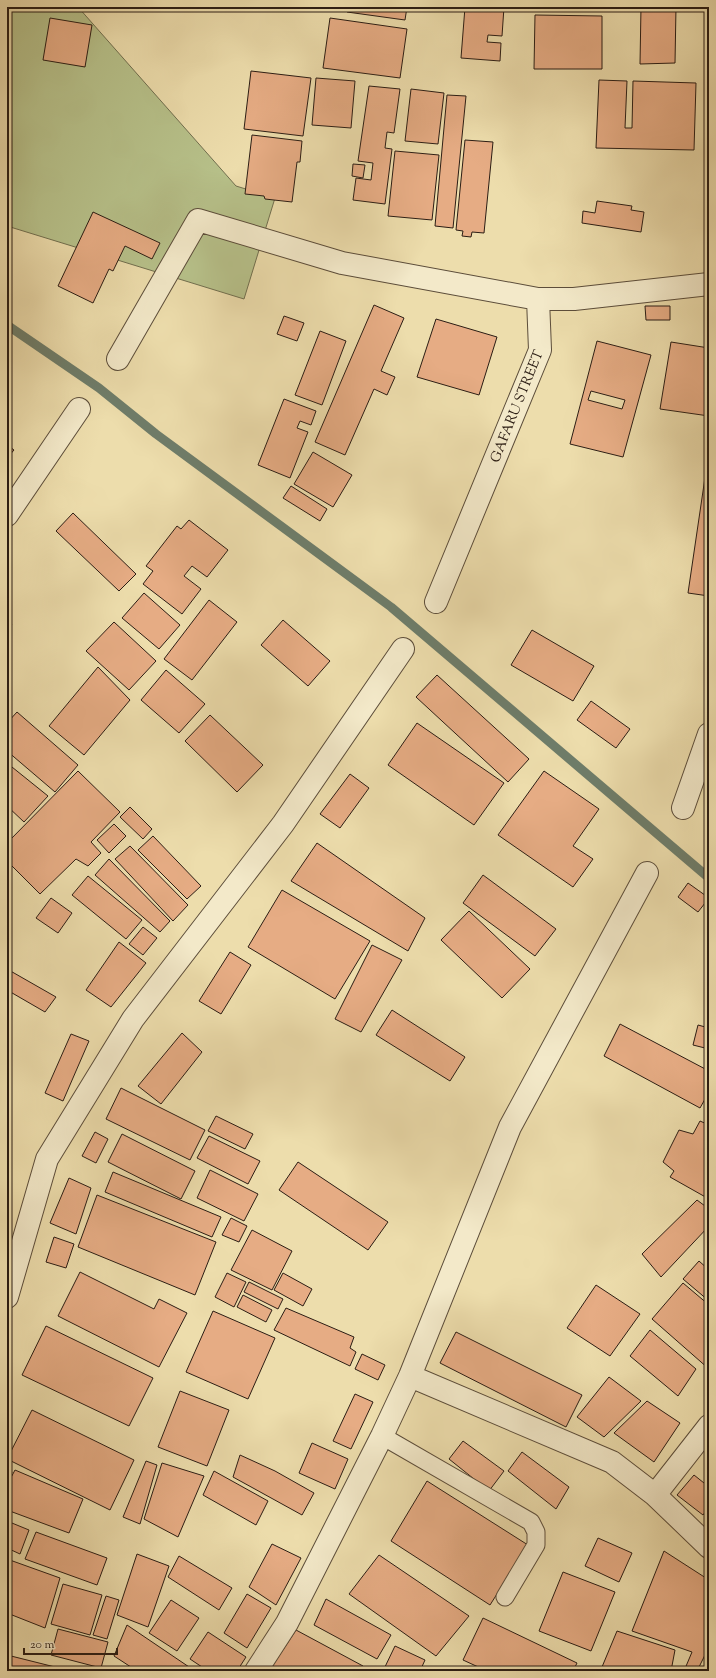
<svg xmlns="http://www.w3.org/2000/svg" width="716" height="1678" viewBox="0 0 716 1678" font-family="'Sorts Mill Goudy',serif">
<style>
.green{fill:#b7c18a;stroke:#716f4f}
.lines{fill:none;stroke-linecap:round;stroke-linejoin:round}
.stream{stroke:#6e7d6a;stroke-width:9}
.building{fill:#e6ac84;stroke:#2b1d14;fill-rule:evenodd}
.lane-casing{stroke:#5c4d3a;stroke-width:19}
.street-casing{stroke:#5c4d3a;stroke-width:24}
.lane{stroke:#f3e9c9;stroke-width:17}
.street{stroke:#f3e9c9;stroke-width:22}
.labels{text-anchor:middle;stroke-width:3;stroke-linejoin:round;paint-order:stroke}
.street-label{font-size:14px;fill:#2b1d14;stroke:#f3e9c9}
</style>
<rect width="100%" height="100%" fill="#edddac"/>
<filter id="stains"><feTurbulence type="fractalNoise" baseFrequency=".005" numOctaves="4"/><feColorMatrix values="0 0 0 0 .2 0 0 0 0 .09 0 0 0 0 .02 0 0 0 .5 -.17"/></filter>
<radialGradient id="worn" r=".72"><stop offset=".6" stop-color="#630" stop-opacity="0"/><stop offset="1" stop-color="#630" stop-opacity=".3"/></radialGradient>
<path class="green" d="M7,7h71l158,179 39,12 -31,101 -237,-73z"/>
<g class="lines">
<path class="stream" d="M7,325l92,63 57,46 235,173 318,271"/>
</g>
<path class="building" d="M348,7h59l-2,13 -58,-8z
M465,7h39l-2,29 -14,-1 -1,7 14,1 -1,18 -39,-3z
M641,7h35l-1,56 -35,1z
M535,15l67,1v53h-68z
M50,18l42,7 -7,42 -42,-7z
M330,18l77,11 -7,49 -77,-10z
M251,71l60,7 -8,58 -59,-7z
M316,78l39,3 -4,47 -39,-3z
M599,80l28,1 -2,47h7l1,-47 63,2 -2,67 -98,-2z
M369,86l31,3 -6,44 -7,-1 -2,16 7,1 -7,55 -32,-4 3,-22 15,2 2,-17 -15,-2z
M411,89l33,4 -6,51 -33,-3z
M447,95l19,1 -13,132 -18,-2z
M252,135l50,6 -2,21h-3l-5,40 -27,-3 -1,-3 -19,-2z
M465,140l28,2 -9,91 -12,-1 -1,5 -9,-1 1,-5 -7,-1z
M395,151l44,4 -7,65 -44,-4z
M353,164l12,1 -2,13 -11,-2z
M597,201l35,5 -1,4 13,2 -3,20 -59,-9 1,-12 12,2z
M93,212l67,31 -8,16 -27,-13 -12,25 -4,-2 -16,34 -35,-17z
M374,305l30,13 -23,53 14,6 -8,18 -13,-6 -29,66 -30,-13z
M645,306h25v14h-24z
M284,316l20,7 -7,18 -20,-7z
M436,319l61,18 -18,58 -62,-18z
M320,331l26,10 -24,64 -27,-10z
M597,341l54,14 -28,102 -53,-13zM591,391l34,9 -3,9 -34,-9z
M671,342l38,6v68l-49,-7z
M284,399l32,12 -5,14 -11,-4 -3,7 11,4 -18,46 -32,-13z
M7,445l7,5 -7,8z
M313,452l39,23 -19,32 -39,-23z
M707,464l2,1v131l-21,-3z
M291,486l36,23 -7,12 -37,-23z
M73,513l63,61 -17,17 -63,-60z
M189,520l39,30 -21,27 -15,-11 -8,10 17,13 -19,25 -39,-30 10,-13 -7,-5 31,-40 4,3z
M144,593l36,32 -21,24 -37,-31z
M209,600l28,22 -45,58 -28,-21z
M283,620l47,41 -22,25 -47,-41z
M7,621l5,3 -5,6z
M114,622l42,39 -27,29 -43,-39z
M532,630l62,36 -21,35 -62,-36z
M98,667l32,33 -46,55 -35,-29z
M166,670l39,34 -26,29 -38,-33z
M437,675l92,84 -21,23 -92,-85z
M591,701l39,28 -14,19 -39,-28z
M17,712l61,53 -23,27 -48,-41v-28z
M210,715l53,50 -26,27 -52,-51z
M417,723l87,60 -30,42 -86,-60z
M7,763l41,33 -24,26 -17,-16z
M78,771l42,41 -29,30 10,11 -13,13 -12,-7 -36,35 -33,-33v-18z
M544,771l55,38 -26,37 20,13 -20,28 -75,-52z
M350,774l19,14 -29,40 -20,-14z
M130,807l22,22 -9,10 -23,-22z
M114,824l12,12 -17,17 -12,-13z
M153,836l48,50 -14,13 -49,-49z
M317,843l108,75 -17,33 -117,-70z
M130,846l58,59 -15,16 -58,-62z
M109,859l61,62 -10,11 -65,-57z
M483,875l73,54 -21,27 -72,-53z
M88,876l54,44 -16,19 -54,-44z
M688,883l21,15 -11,14 -20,-15z
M282,890l88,51 -35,58 -87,-52z
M51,898l21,15 -14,20 -22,-15z
M469,911l61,58 -28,29 -61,-58z
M143,927l14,11 -14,17 -14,-11z
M119,942l27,21 -35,44 -25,-17z
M372,945l30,15 -41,72 -26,-13z
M230,952l21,13 -30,49 -22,-13z
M7,969l49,28 -11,15 -38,-22z
M392,1010l73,47 -15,24 -74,-46z
M620,1024l89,47v21l-9,16 -96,-52z
M698,1025l11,3v21l-16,-4z
M182,1033l20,19 -41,52 -23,-18z
M71,1034l18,7 -26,60 -18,-8z
M121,1088l84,42 -15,30 -84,-41z
M216,1116l37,18 -8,15 -37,-18z
M700,1121l9,4v74l-39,-22 4,-6 -11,-9 16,-32 14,4z
M95,1132l13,7 -12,24 -14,-7z
M122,1134l73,37 -14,28 -73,-37z
M209,1136l51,25 -12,23 -51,-26z
M298,1162l90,60 -20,28 -89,-60z
M210,1170l48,24 -14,27 -47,-23z
M113,1172l108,45 -9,20 -107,-45z
M69,1178l22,10 -15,46 -26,-11z
M97,1195l119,47 -21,53 -117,-48z
M697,1200l12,9v17l-48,51 -19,-23z
M231,1218l16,8 -8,16 -17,-7z
M252,1230l40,21 -20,39 -41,-20z
M54,1237l20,7 -8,24 -20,-6z
M699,1261l10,9v31l-26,-22z
M80,1272l74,37 5,-10 28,14 -28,54 -101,-51z
M227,1273l19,9 -12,25 -19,-10z
M283,1273l29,16 -9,17 -29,-16z
M249,1282l34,17 -5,10 -34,-17z
M683,1283l26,22v64l-57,-50z
M596,1285l44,29 -30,42 -43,-28z
M243,1295l29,15 -6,12 -29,-15z
M286,1308l68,29 -4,11 6,4 -6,14 -76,-36z
M213,1311l62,27 -27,61 -62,-27z
M46,1326l107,52 -24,48 -107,-51z
M650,1330l46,39 -18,27 -48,-40z
M456,1332l126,63 -16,32 -126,-64z
M362,1354l23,11 -7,15 -23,-11z
M609,1377l32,24 -37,36 -27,-20z
M180,1391l49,19 -22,56 -49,-19z
M355,1394l18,8 -22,47 -18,-8z
M647,1401l33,22 -26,39 -40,-29z
M32,1410l102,50 -24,50 -103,-51z
M463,1441l41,30 -15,20 -40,-32z
M312,1443l36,16 -13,30 -36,-16z
M522,1452l47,35 -13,22 -48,-38z
M240,1455l35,16 39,22 -12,22 -69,-38z
M146,1461l11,4 -17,59 -17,-7z
M162,1463l42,13 -26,61 -34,-18z
M7,1470l5,2 -5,10z
M15,1470l68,29 -14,34 -62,-23v-25z
M214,1471l54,30 -12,24 -53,-30z
M694,1475l15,12v20l-6,8 -26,-20z
M427,1481l101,64 -38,60 -99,-64z
M7,1521l22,9 -9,24 -13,-6z
M36,1532l71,26 -10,27 -72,-26z
M598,1538l34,15 -13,29 -34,-16z
M272,1544l29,14 -25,47 -27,-18z
M664,1551l45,29v67l-12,24h-13l8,-19 -60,-21z
M137,1554l32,12 -21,61 -31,-12z
M379,1555l90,61 -33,40 -87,-62z
M179,1556l53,32 -13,22 -51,-33z
M7,1559l53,19 -15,50 -38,-15z
M563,1572l52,20 -24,59 -52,-20z
M63,1584l39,11 -12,40 -39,-11z
M247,1594l24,14 -24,40 -23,-15z
M106,1596l13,4 -12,39 -14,-4z
M326,1599l65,36 -14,24 -63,-34z
M171,1600l28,18 -22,33 -28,-18z
M483,1618l94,45 -4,8h-86l-24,-11z
M127,1625l68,46h-58l-23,-15z
M58,1629l50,13 -7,26 -50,-13z
M296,1630l67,36 -3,5h-91z
M617,1631l58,19 -4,21h-55l-14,-4z
M208,1632l38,25 -9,14h-29l-18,-12z
M395,1646l30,14 -5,11h-37z
M7,1655l64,16h-64z
M709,1658v13h-7z"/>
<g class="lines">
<g class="lane-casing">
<path id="lane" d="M382,1436l149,86 5,10v13l-31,52"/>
</g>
<g class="street-casing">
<path id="street" d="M118,359l80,-139 144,43 196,36
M7,515l72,-106
M436,602l104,-252 -2,-51h36l135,-15
M683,808l26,-74
M7,1297l40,-138 86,-140 150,-195 120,-175
M410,1376l202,86 43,33 54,52
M655,1495l54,-69
M256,1671l31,-48 95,-187 28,-60 100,-249 137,-254"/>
</g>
<use href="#lane" class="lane"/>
<use href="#street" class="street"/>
</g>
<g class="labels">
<g class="street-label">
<text transform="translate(516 406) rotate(-68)" y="5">GAFARU STREET</text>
</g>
</g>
<rect width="716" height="1678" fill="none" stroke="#edddac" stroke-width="24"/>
<rect x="8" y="8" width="700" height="1662" fill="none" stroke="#2b1d14" stroke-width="2"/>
<rect x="12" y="12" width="692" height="1654" fill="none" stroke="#2b1d14"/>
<path d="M24 1648v6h93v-6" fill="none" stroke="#2b1d14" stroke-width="2"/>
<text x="30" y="1648" font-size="12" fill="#2b1d14" stroke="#f3e9c9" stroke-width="3" paint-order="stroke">20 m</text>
<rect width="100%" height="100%" filter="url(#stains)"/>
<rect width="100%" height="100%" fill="url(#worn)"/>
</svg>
